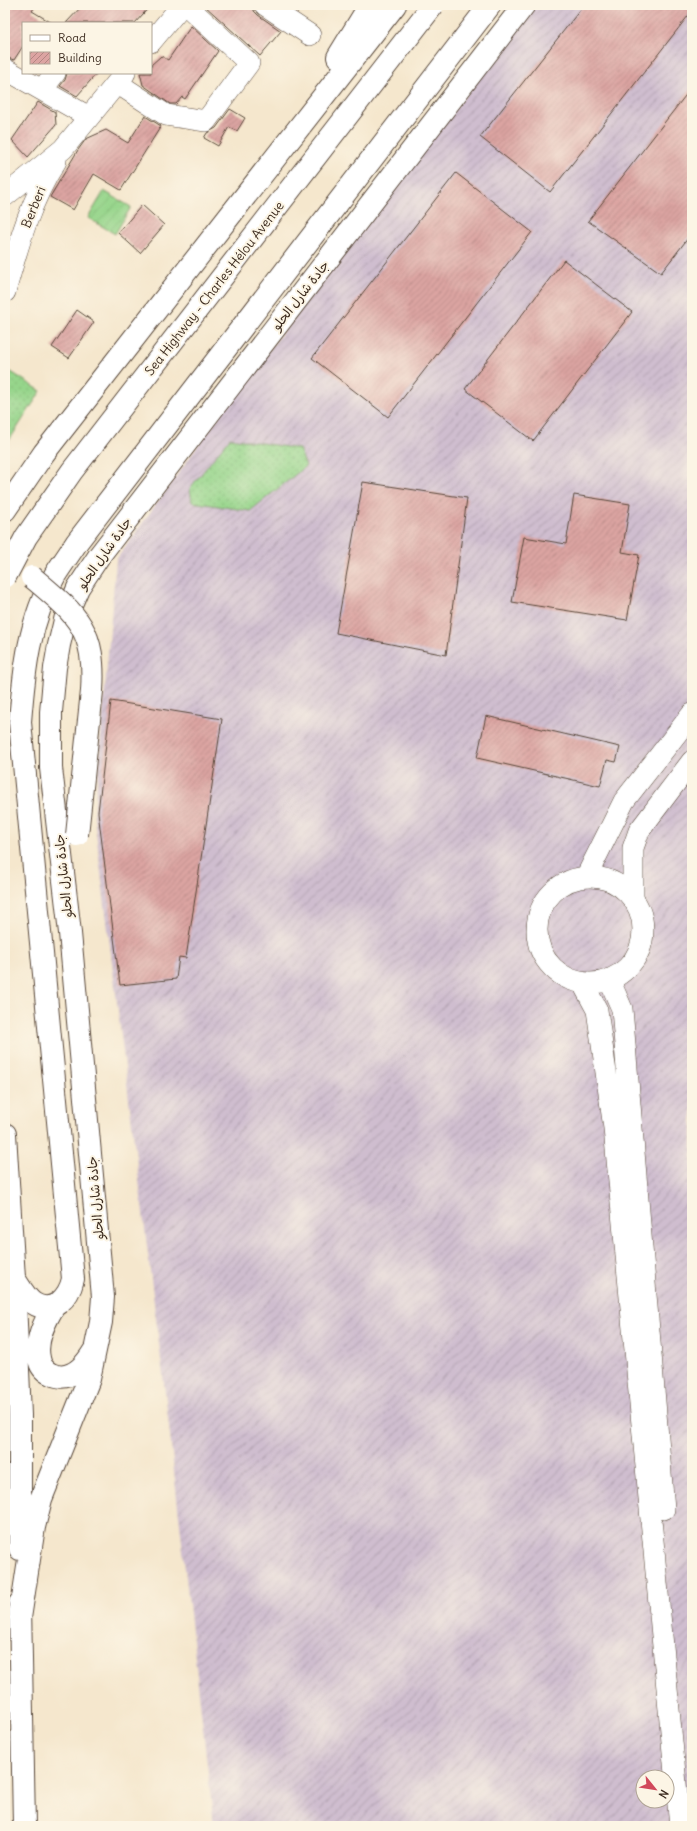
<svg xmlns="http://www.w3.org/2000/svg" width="697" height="1831" viewBox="0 0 697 1831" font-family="Delius,'Playpen Sans Arabic',sans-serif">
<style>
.industrial{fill:url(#industrial-furrows);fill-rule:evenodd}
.grass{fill:url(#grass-dots);stroke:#688054}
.garden{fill:url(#garden-furrows);stroke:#688054}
.building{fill:url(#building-hatch)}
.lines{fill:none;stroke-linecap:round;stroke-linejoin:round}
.minor-casing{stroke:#574638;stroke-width:22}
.highway-casing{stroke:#574638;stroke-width:24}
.minor{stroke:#fff;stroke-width:21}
.highway{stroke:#fff;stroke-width:22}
.highway-bridge-casing{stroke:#574638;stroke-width:24;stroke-linecap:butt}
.highway-bridge{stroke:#fff;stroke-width:22}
.labels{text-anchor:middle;stroke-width:4;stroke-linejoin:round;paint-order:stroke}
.street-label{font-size:13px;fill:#3b2a1e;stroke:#fcf5e5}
</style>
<defs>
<pattern id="industrial-furrows" width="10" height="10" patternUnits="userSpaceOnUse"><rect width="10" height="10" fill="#cfbdcf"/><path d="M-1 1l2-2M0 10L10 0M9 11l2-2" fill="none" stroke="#a99aa7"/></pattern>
<pattern id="grass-dots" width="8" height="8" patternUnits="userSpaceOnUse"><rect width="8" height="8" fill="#96d58b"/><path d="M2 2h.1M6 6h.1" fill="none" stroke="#82b778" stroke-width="1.8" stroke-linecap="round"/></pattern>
<pattern id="garden-furrows" width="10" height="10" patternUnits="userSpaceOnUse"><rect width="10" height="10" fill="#96d58b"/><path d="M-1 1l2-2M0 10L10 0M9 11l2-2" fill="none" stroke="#82b778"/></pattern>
<pattern id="building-hatch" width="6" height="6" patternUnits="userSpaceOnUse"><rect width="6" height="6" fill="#dca4a2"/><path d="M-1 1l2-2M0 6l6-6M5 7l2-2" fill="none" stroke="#b48683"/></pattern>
</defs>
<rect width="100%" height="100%" fill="#fcf5e5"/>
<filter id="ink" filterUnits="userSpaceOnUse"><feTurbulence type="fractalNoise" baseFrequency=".025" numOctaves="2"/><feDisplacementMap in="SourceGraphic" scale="8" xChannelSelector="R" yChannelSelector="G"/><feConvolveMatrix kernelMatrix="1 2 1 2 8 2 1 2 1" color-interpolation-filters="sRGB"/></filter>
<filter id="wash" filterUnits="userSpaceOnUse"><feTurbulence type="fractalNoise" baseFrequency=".012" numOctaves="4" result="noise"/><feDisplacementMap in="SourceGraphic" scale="16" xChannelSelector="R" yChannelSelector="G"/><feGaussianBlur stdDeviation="0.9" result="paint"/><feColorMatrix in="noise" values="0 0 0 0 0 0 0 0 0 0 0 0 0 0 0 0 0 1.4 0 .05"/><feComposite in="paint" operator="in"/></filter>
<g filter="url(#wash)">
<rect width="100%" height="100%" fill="#f5e7cd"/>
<path class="industrial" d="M535,5h157v1821h-478l-48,-426 -72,-584 22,-256 119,-166zM643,1777h24v24h-24z"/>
<path class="grass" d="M5,368l36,23 -36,56z
M230,438l69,11 7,17 -56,45 -58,-9 -2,-14z"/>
<path class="garden" d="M104,191l27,16 -16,27 -27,-16z"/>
<g id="blocks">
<path class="building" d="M10,5h26l-4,6 20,12h-29v23l-9,14 -9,-3v-44z
M83,5h68l-16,18h-69z
M204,5h49l1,6 4,4 23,16 -21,25z
M584,5h108v6l-142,181 -70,-55z
M191,26l27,25 -33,48 -3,-2 -6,7h-6l-27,-19 -3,-12h11v-8l10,-9 7,4z
M67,73h30l-20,23 -17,-10 5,-6z
M692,87v146l-31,40 -73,-52z
M38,102l17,10 1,13 -28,32 -16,-17z
M230,109l15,9 -8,13 -8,-4 -11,19 -14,-8 3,-5 9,-5z
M145,116l16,10 -40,64 -27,-16 -21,36 -23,-13 28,-47 8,-11 20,-9 22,13z
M456,173l76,59 -144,185 -76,-59z
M142,205l22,20 -24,28 -22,-20z
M564,260l68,52 -99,129 -68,-52z
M77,310l17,12 -25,36 -17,-11z
M363,482l104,16 -21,157 -110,-22z
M574,495l56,9 -8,48 17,3 -12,65 -115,-18 12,-65 42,7z
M111,701l111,18 -36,239 -7,-1 -3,22 -56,6 -22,-173z
M486,716l134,31 -4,15 -9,-2 -7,26 -123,-28z"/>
</g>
</g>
<g filter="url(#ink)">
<use href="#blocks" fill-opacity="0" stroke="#574638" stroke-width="1"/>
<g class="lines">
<g class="minor-casing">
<path id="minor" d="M265,5l45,30
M151,42l31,-37
M5,69l84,48
M117,83l49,32 40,6 43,-58 -63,-58
M42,90l13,-17
M5,196l58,-47 62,-76
M5,292c13,-46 25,-91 51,-131
M586,877l38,-76 68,-87
M537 930a53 53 0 1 1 106 0a53 53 0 1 1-106 0Z
M633,898v-50l6,-17 53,-70
M609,979l13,30 42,500
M582,982l15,28 17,118 66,698"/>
</g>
<g class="highway-casing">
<path id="highway" d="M338,57l32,-52
M5,510l39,-57 351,-448
M5,1134l9,144 6,137v134
M14,1278c6,9 11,19 19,25 20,13 36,-6 40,-24l-53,-557c4,-51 9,-102 35,-147 7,-11 15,-22 22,-33l413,-537
M54,1306c-9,15 -19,34 -15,52 1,7 5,13 12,16 19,9 34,-8 43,-23
M20,1603l4,223
M20,1618l14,-91 7,-28 48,-120 12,-57 2,-25 -33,-364 -19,-165v-56l4,-44 4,-23 7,-29 12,-28 21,-32 425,-551"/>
</g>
<use href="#minor" class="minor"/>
<use href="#highway" class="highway"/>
<g class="highway-bridge-casing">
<path id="highway-bridge" d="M5,577l21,-40 46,-66 361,-466
M32,577c45,38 64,52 60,114l-15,144"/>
</g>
<use href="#highway-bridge" class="highway-bridge"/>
</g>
</g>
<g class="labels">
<g class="street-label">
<text transform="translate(33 207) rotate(-68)" y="5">Berberi</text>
<text transform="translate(214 288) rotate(-52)" y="5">Sea Highway - Charles Hélou Avenue</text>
<text transform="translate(300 295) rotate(-52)" y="5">جادة شارل الحلو</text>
<text transform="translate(104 553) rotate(-55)" y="5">جادة شارل الحلو</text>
<text transform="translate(63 876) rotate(-96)" y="5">جادة شارل الحلو</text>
<text transform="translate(95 1198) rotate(-95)" y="5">جادة شارل الحلو</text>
</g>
</g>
<rect width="697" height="1831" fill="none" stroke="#fcf5e5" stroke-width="20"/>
<rect x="22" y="22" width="130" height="52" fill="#fcf5e5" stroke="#afa495"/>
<rect x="30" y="35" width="20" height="6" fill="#ffffff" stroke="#afa495"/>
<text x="58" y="42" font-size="12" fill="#3b2a1e">Road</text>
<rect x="30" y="52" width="20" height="12" fill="url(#building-hatch)" stroke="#afa495"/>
<text x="58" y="62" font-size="12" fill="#3b2a1e">Building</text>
<g transform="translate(655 1789) rotate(120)"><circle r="19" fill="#fcf5e5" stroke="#afa495"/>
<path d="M0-3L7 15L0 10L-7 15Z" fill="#d1495b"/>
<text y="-6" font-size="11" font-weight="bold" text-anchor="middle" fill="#3b2a1e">N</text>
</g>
</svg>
